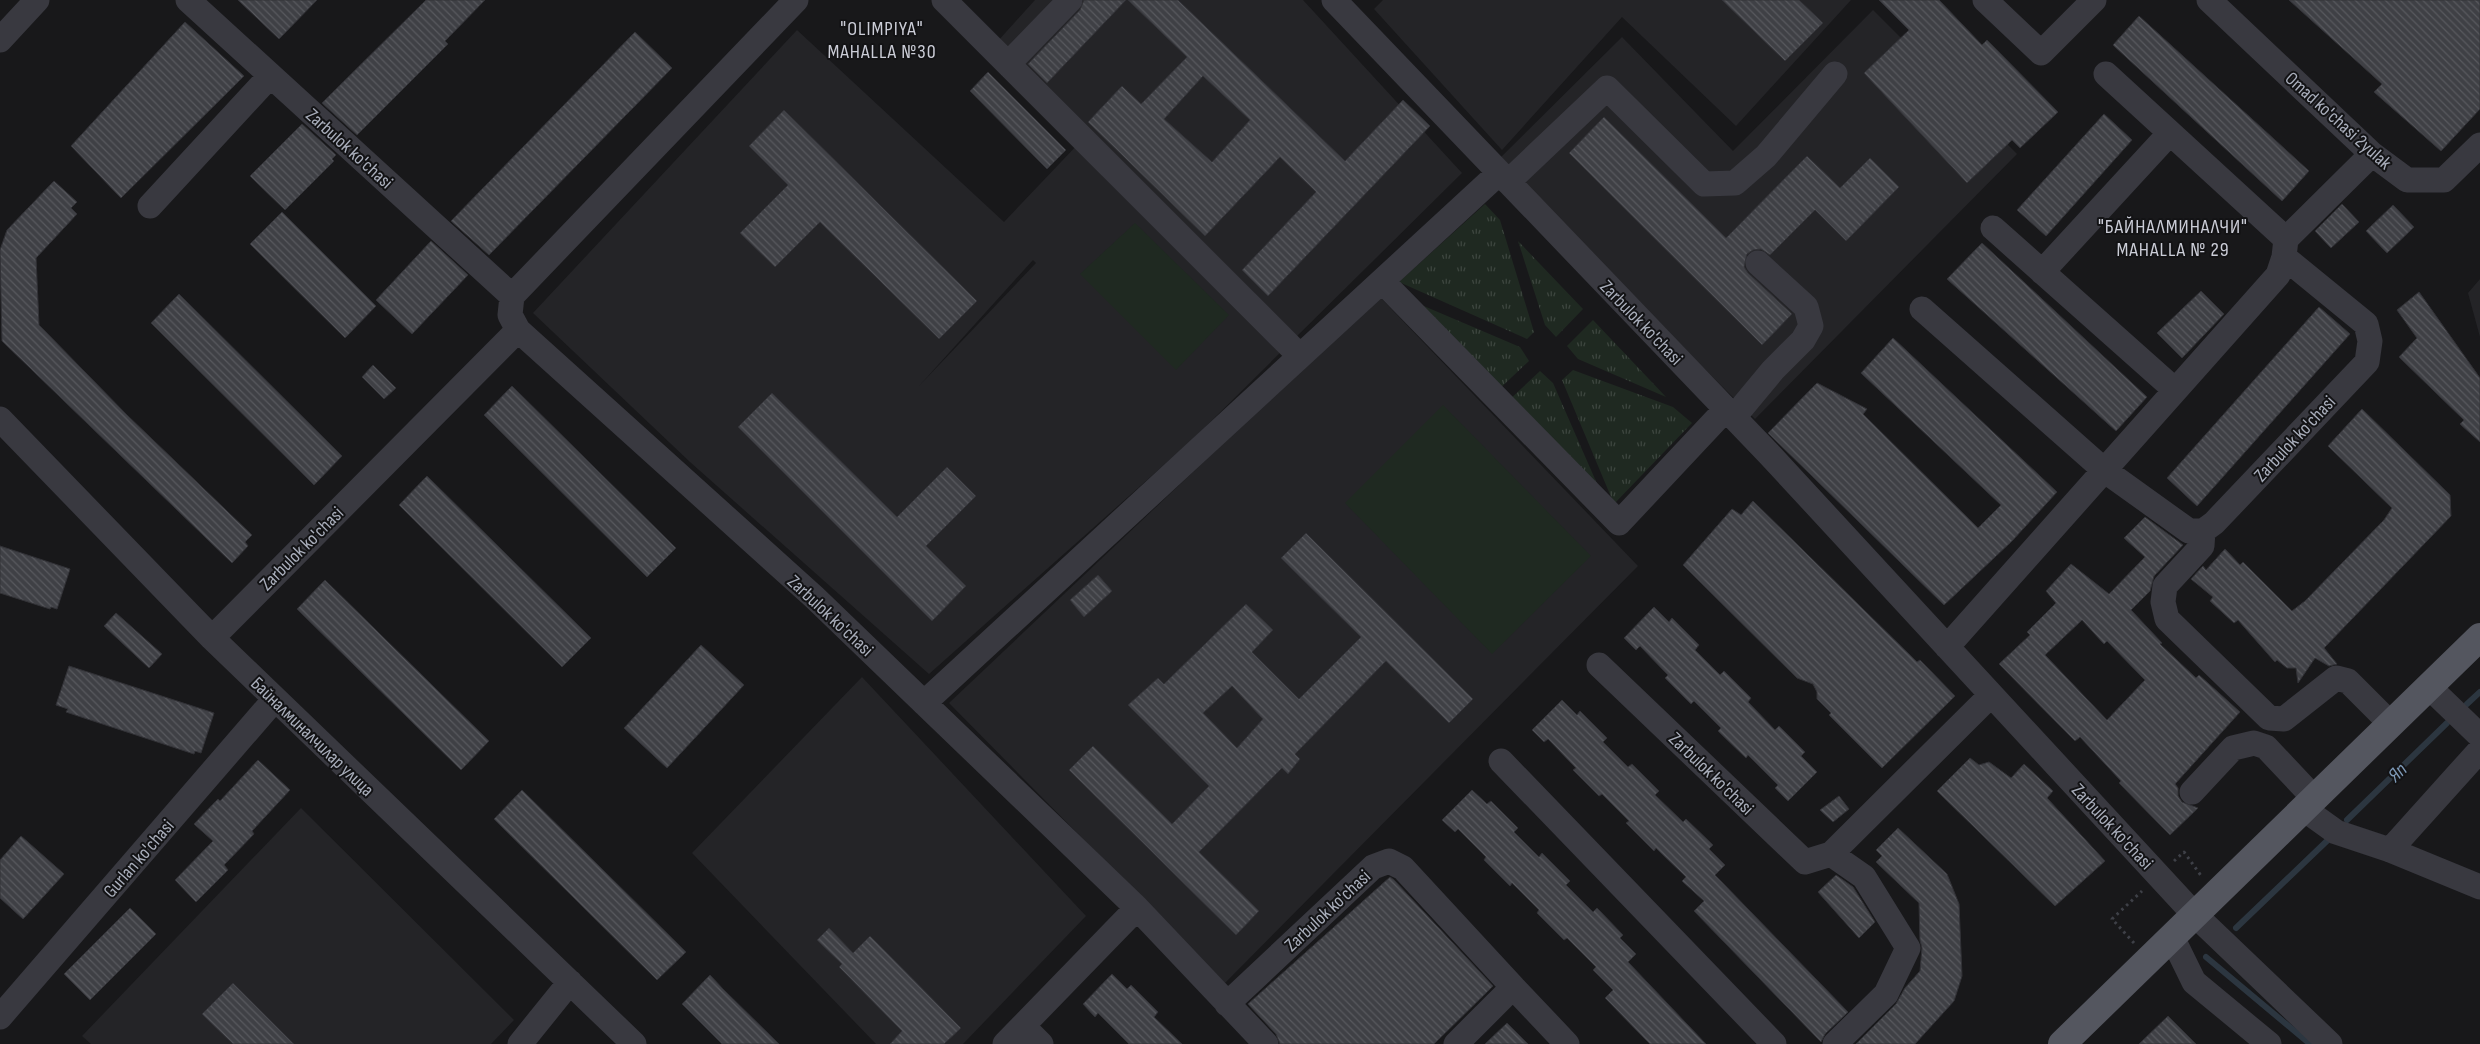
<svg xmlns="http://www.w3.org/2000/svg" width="2480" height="1044" viewBox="0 0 2480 1044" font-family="'Sofia Sans Condensed',sans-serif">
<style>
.built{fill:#242427;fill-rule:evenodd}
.grass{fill:url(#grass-tufts)}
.pitch{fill:#1f2921}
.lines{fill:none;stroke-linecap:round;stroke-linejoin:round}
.stream{stroke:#2c3640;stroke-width:6}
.building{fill:url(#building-back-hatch);stroke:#323237;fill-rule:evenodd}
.path{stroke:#3e4047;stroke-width:3;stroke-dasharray:2.5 4;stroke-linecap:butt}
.minor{stroke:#393940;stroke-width:25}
.major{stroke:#54565f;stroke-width:28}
.labels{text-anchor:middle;stroke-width:4;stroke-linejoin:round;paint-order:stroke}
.street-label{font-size:19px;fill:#a9aebb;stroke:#131315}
.neighbourhood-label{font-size:20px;letter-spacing:1px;fill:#cbcdd7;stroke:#131315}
.water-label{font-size:20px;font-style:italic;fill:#7e9ab8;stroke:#131315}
</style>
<defs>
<pattern id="grass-tufts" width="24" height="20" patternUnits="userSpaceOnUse" patternTransform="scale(1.25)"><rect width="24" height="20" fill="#1f2921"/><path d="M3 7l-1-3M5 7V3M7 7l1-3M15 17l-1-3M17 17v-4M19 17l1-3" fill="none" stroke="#3d463f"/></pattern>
<pattern id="building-back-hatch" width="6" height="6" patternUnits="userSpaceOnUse" patternTransform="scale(1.25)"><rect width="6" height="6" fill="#3f4045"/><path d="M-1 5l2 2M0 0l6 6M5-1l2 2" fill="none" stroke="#58595e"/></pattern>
</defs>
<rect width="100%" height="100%" fill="#18181a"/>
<path class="built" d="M1035,0h268l159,173 -270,267 -263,234 -239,-212 -157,-149 264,-283 207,192 76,-80 -92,-90zM1033,260l3,3 -117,123z
M1383,0h468l-115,126 -114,-109 -120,133 -128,-141z
M1873,10l144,144 -262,265 -259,-257 126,-125 111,114z
M2480,279v58l-12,-44z
M1379,296l259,270 -413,417 -276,-280z
M862,677l224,239 -123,128h-87l-184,-191z
M301,808l213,212 -23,24h-400l-9,-8z"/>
<path class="grass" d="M1485,204l15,16 34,112 -7,7 -128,-57z
M1518,241l65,68 -27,28 -11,-12z
M1405,298l115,49 9,14 -35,33z
M1593,320l73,77 -88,-38 -11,-13z
M1573,370l100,37 19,16 -78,81 -52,-124z
M1540,371l13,12 45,103 -91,-84z"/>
<path class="pitch" d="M1135,223l94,92 -53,55 -96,-96z
M1443,405l148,151 -99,98 -147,-151z"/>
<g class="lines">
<path class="stream" d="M2467,704l13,-12
M2347,820l100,-97
M2236,928l94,-90
M2206,957l104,87"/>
</g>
<path class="building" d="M238,0h79l-38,39z
M426,0h59l-40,41 3,3 -91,91 -35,-32z
M1084,0h42l-79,83 -19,-19 52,-54z
M1128,0h50l167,161 58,-61 27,26 -162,170 -26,-26 74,-78 -36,-35 -75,79 -117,-114 34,-36 19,18 46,-47zM1203,76l47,44 -38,42 -48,-43z
M1722,0h77l24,23 -38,38z
M1879,0h60l43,45 5,-5 71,72 -38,36 -8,-8 -45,43 -103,-110 45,-43z
M2289,0h191v109l-39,42 -67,-59 8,-8z
M2139,16l170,155 -27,30 -169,-156z
M185,22l59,54 -123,122 -50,-52z
M635,32l37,36 -183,187 -38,-34z
M988,72l78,78 -19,19 -77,-78z
M784,110l193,191 -38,38 -119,-117 -45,45 -35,-34 48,-48 -39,-39z
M2104,114l28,26 -86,96 -29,-26z
M1604,117l122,121 81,-82 33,32 30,-30 29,29 -53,54 -31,-31 -45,45 -9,-6 -8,1 -6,4 -3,13 4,6 44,41 -30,31 -193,-192z
M302,124l34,31 -4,4 2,2 -49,49 -35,-34z
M54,181l23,21 -6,6 6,6 -41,44 3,67 88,90 125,120 -7,7 3,4 -16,17 -230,-222 -2,-91 7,-20z
M2342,204l17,18 -28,26 -16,-17z
M2393,205l21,22 -27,26 -21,-22z
M282,212l94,94 -31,32 -95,-94z
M431,241l37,34 -56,59 -36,-34z
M1982,243l165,154 -31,34 -169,-152z
M2201,291l23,23 -42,44 -25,-25z
M2419,292l61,86v64l-20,-18 4,-4 -65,-63 18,-19 -20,-28z
M179,294l163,162 -28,29 -163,-162z
M2319,307l31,27 -153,172 -30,-28z
M1893,338l164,154 -45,49 -68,64 -176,-172 49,-50 50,26 -4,5 115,114 23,-23 -140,-132z
M373,365l23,23 -12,11 -22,-22z
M512,386l164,162 -29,29 -163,-162z
M772,393l125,124 50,-50 29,29 -50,50 40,40 -34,35 -194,-194z
M2362,409l88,86 1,21 -127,132 13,16 -8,2 -14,-8 -17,25 -2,-15h-9l-10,-8 -2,2 -37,-42 -4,3 -24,-22 3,-4 -22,-18 12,-13 3,4 19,-21 15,16 3,-3 49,49 13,-10 79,-81 8,-12 -64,-62z
M427,476l164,162 -29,29 -163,-162z
M1753,501l164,161 3,-2 35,36 -73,72 -53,-53 2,-2 -14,-14v-7l-4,-8 -16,-6 -114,-113 49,-56 9,6z
M2145,517l38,28 -29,31 -4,15 -19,19 31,33 -2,1 36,34 3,-3 41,37 -65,72 3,4v8l4,6 16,6 -28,27 -51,-52 2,-2 -41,-44 -5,4 -76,-77 31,-29 -3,-3 29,-29 -10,-12 25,-27 38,30 36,-37 -21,-19zM2082,620l22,24 3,-3 38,39 -38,40 -62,-65z
M1306,533l167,166 -24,24 -63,-62 -91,93 5,5 -12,15 -6,-6 -83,84 60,59 -23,24 -167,-165 24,-24 79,78 37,-38 -81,-81 30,-27 6,6 82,-80 27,26 -21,22 47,47 62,-62 -80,-79zM1232,686l31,33 -26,29 -34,-35z
M0,546l70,23 -13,40 -6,-2 -1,2 -50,-16z
M1098,575l14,16 -28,26 -14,-17z
M325,580l164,161 -28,29 -164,-161z
M1654,607l15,15 3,-4 27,27 -4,5 25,25 4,-4 27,27 -3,4 27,28 4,-4 26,26 -4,4 16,16 -29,29 -13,-13 3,-3 -30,-30 -2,3 -28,-27 3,-3 -27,-27 -3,3 -26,-26 3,-3 -28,-29 -4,4 -12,-12z
M116,613l46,41 -13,14 -45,-42z
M701,645l43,40 -77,83 -43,-40z
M69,666l145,47 -13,40 -6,-2 -1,3 -128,-42 2,-3 -12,-4z
M1562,700l15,15 3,-4 27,27 -4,4 25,25 4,-3 27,27 -4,4 28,27 3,-3 27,26 -4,4 16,16 -10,10 133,137 -23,22 -4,8 -127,-131 10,-10 -22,-20 4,-4 -30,-29 -2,3 -28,-28 3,-2 -27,-27 -3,2 -26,-26 3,-2 -28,-29 -4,3 -12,-12z
M1970,758l9,7 10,-3 22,16 13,-14 29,27 -6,7 58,63 -50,45 -118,-115z
M258,760l32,30 -38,41 2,3 -30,31 4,5 -32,32 -21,-22 38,-39 -19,-17 24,-25 2,2z
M522,790l164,162 -29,28 -163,-161z
M1472,790l15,14 4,-3 27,27 -4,4 25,25 3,-4 28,28 -4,4 27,27 4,-4 26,27 -3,3 16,16 -8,8 78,82h-56l-45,-46 8,-8 -20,-20 3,-3 -29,-29 -3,2 -27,-27 2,-3 -27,-27 -2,3 -26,-26 2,-3 -28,-28 -3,3 -13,-12z
M1839,796l10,13 -16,13 -13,-12z
M1898,828l49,46 12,30 3,72 -8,25 -39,43h-59l40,-40 9,-16 15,-17 2,-23 -2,-8 -1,-37 -43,-41 6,-6 -6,-6z
M21,836l43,38 -41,45 -23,-21v-38z
M1836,875l17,12 22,35 -16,16 -41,-46z
M1390,877l4,3 99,106 -59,58h-154l-4,-10 -28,-30z
M130,908l26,26 -66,66 -26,-26z
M829,928l24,25 17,-17 91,92 -17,16h-54l12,-13 -63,-64 3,-3 -25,-24z
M1112,974l15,15 4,-4 27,27 -4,5 28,27h-53l-31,-31 -3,4 -12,-13z
M710,975l13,14 56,55h-57l-40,-40z
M233,983l61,61h-61l-31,-30z
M2168,1016l28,28h-57z
M1507,1023l21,21h-43z"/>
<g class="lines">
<path class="path" d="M2174,861l10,-9 18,25
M2134,943l-22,-24 30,-28"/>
<path class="minor" d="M188,0l324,296
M796,0l-284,296 -2,19 8,15 296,267 323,311
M944,0l356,356
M1334,0l435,454 425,460 136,130
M1985,0l56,53 53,-53
M2209,0l163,154 35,26h37l36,-35
M0,40l37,-40
M1008,64l62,-64
M2106,74l180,165
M1508,182l99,-94 97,96 31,-1 31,-27 69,-82
M150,206l120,-130
M1993,228l182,162
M2042,272l128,-139
M1382,281l237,242 107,-114
M1922,309l182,161 85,61h14l11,-8 153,-161 3,-21 -4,-17 -82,-67
M1734,417l39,-47 30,-30 8,-14 -5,-19 -48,-44
M0,419l212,219 422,406
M2203,531l-1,15 -37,40 -2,16 4,17 102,99 15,1 52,-41 12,3 43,43
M212,638l306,-308
M1947,647l331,-372 6,-18 2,-18 86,-85
M1599,665l206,197 26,-8 33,23 44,71 -22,46 -51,50
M2429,687l51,49
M924,703l575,-530
M1501,761l273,283
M2192,792l41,-44 21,-5 12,4 48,51
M2304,809l32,23 54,18 90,37
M2390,850l90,-100
M1831,854l160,-159
M2172,937l22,45 75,62
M1227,1004l146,-137 16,-6 14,7 110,119
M0,1017l275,-318
M1023,1026l18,18
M520,1044l50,-62
M1005,1044l132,-136 129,136
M1456,1044l57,-57 54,57"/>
<path class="major" d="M2062,1044l418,-407"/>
</g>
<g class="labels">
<g class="street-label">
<text transform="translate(2339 120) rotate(42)" y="7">Omad ko'chasi 2yulak</text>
<text transform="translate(350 148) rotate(42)" y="7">Zarbulok ko'chasi</text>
<text transform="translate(1642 322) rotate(46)" y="7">Zarbulok ko'chasi</text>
<text transform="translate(2294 438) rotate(-47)" y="7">Zarbulok ko'chasi</text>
<text transform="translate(301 548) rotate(-45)" y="7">Zarbulok ko'chasi</text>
<text transform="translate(831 615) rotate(43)" y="7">Zarbulok ko'chasi</text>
<text transform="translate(313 736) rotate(44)" y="7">Байналминалчилар улица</text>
<text transform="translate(1712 773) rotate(44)" y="7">Zarbulok ko'chasi</text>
<text transform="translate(2113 826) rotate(47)" y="7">Zarbulok ko'chasi</text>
<text transform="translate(138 858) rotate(-49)" y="7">Gurlan ko'chasi</text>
<text transform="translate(1327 910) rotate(-43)" y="7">Zarbulok ko'chasi</text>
</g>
<g class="neighbourhood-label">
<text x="882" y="35">"OLIMPIYA"<tspan x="882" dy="23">MAHALLA №30</tspan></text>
<text x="2173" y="233">"БАЙНАЛМИНАЛЧИ"<tspan x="2173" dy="23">MAHALLA № 29</tspan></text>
</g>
<g class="water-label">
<text transform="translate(2397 772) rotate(-44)" y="7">Яп</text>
</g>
</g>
</svg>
